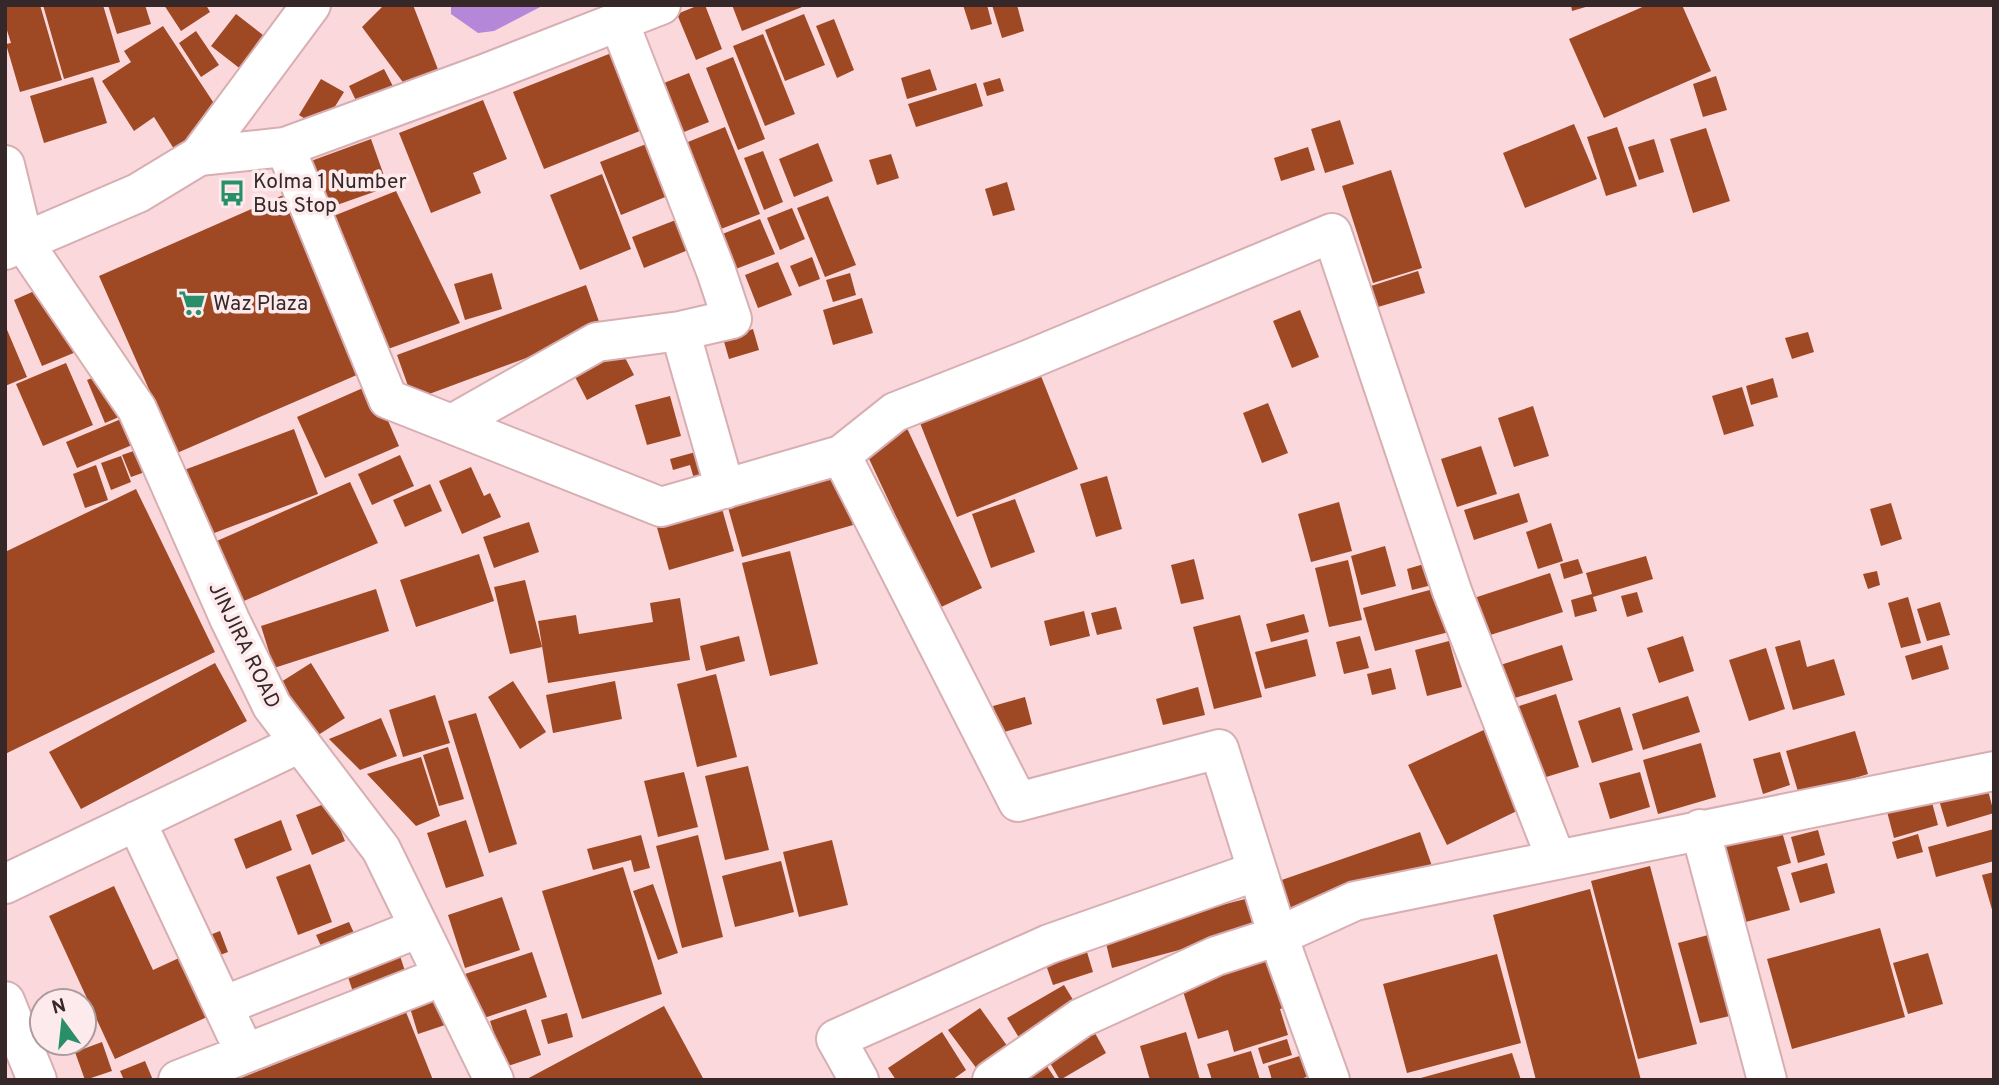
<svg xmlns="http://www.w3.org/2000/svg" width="1999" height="1085" font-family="Overpass,sans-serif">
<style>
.water{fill:#b487d9}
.building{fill:#9f4824}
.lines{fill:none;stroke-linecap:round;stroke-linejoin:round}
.minor-casing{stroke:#d7afb3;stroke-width:42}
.major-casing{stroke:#d7afb3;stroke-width:42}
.minor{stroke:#fff;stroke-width:38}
.major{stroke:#fff;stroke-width:38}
.labels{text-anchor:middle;stroke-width:7;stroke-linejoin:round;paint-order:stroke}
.poi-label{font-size:21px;fill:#362728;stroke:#fceaec;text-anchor:start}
.street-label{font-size:21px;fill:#362728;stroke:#fceaec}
</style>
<rect width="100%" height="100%" fill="#fad8dc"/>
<path class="water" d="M451 5H544L494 31 478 33 451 14Z"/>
<path class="building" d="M5 5H40L62 80 20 92 6 44 11 43 5 24Z
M43 5H103L120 62 64 79Z
M108 5H145L151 24 117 34Z
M164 5H206L210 12 181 31Z
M384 5H413L439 72 405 85 362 27Z
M699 5H705L722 49 696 60 677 14Z
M732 5H807L742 31Z
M963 5H987L992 24 971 30Z
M992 5H1017L1024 31 1002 38Z
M1571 5H1589V6L1572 11Z
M1647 5H1682L1711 71 1604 118 1569 39Z
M236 14 272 42 247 74 211 46Z
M804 14 825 65 785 81 765 30Z
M834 19 854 70 837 78 816 26Z
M163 26 223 117 174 149 154 117 134 131 102 81 131 62 124 51Z
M196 31 219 65 201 77 179 43Z
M763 34 795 114 765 126 733 46Z
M619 50 650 127 544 169 513 92Z
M733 57 765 139 738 150 706 68Z
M384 69 396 92 360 109 349 86Z
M930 69 937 90 907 99 901 78Z
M689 73 709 122 669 138 649 89Z
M1716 76 1727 110 1703 117 1693 84Z
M93 77 107 123 44 143 30 96Z
M1000 78 1004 91 987 96 983 83Z
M321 79 344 92 321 129 299 115Z
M976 83 983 106 916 127 908 104Z
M483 100 507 159 473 173 481 193 431 213 399 133Z
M1340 120 1354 164 1325 173 1311 129Z
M1574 124 1597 179 1525 208 1503 153Z
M725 127 760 214 713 232 678 146Z
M1617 127 1637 186 1606 196 1587 137Z
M1706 128 1730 201 1693 213 1670 139Z
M371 139 388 187 317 212 300 165Z
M1654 139 1664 172 1639 180 1628 147Z
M654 141 675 193 621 215 600 162Z
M818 143 833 181 794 197 779 159Z
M1308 147 1315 170 1281 181 1274 158Z
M763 151 783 202 764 210 744 158Z
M891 154 899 178 877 185 869 160Z
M1391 170 1422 268 1373 283 1342 186Z
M602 174 631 249 580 270 550 195Z
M1007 182 1015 210 993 216 985 189Z
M396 191 460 323 388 349 326 219Z
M288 193 366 371 177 453 99 276Z
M828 196 856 265 825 277 797 208Z
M792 208 805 239 780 250 767 218Z
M686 216 698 246 644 268 632 237Z
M760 219 775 254 733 270 720 235Z
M812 257 820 279 799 287 790 266Z
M778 262 792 295 758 308 745 275Z
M1418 271 1425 293 1378 307 1371 286Z
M492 273 502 309 465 320 454 284Z
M850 273 856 295 833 302 826 280Z
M64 278 93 345 42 366 14 300Z
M586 285 602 330 413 400 397 355Z
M862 298 873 333 833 345 823 310Z
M1300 310 1319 357 1292 368 1273 321Z
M5 325 27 377 5 386Z
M753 329 759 350 729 359 723 338Z
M1808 332 1814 352 1792 359 1785 338Z
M621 350 634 375 587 400 574 375Z
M66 363 93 425 43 446 16 384Z
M115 369 133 411 105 423 87 380Z
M1041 376 1078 469 957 517 920 423Z
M1773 378 1778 397 1751 405 1746 386Z
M372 384 399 446 325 478 297 417Z
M1742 387 1754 426 1724 435 1712 396Z
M670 396 681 436 647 445 635 405Z
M1268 403 1288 453 1262 463 1243 413Z
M1533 406 1549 456 1514 467 1498 418Z
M133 414 144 440 77 468 66 442Z
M906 426 982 588 939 608 863 446Z
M294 429 318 494 201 538 176 473Z
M151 445 159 467 131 477 122 455Z
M1481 446 1497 494 1457 507 1441 459Z
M703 450 713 485 697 489 690 465 673 470 670 459Z
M400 455 414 486 372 505 358 474Z
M121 456 131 482 111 490 101 463Z
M96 465 108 500 85 508 73 474Z
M471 467 484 496 490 493 501 517 462 534 439 481Z
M839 472 853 525 742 557 727 504Z
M1107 476 1122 529 1096 537 1080 484Z
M350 482 378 543 237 604 210 544Z
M430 484 442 511 405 527 393 500Z
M136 489 215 652 5 754V552Z
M1519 493 1528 522 1474 540 1464 510Z
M1015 499 1035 552 991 568 972 514Z
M1339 502 1352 551 1311 562 1298 514Z
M1891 503 1902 539 1881 546 1870 509Z
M721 505 734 551 669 570 656 524Z
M529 522 539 552 494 568 483 537Z
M1551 523 1563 561 1538 569 1526 532Z
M1385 546 1396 586 1361 595 1351 556Z
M790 551 818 664 770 676 742 563Z
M479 554 494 601 416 627 400 580Z
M1646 556 1653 579 1593 597 1597 611 1575 617 1571 600 1592 594 1586 573Z
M1194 559 1204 599 1181 604 1171 565Z
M1578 559 1583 573 1564 579 1560 564Z
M1348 560 1362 620 1329 627 1315 568Z
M1431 562 1436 584 1412 590 1407 569Z
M1877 571 1880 585 1868 589 1863 574Z
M1550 573 1563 612 1487 636 1474 598Z
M525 580 542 647 510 654 494 587Z
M1437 588 1449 632 1375 651 1363 608Z
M376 589 389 631 274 668 261 626Z
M1637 592 1643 612 1627 617 1621 596Z
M1908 597 1921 643 1901 648 1888 603Z
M680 598 690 660 548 683 538 621 576 615 579 634 653 622 650 603Z
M1940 602 1950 635 1927 641 1917 609Z
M1116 607 1122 629 1097 635 1091 613Z
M1084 611 1090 636 1050 646 1044 621Z
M1304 614 1309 632 1271 642 1266 624Z
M1240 615 1262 697 1214 709 1193 627Z
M739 636 745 661 706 671 700 646Z
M1360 636 1369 668 1344 674 1336 642Z
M1683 636 1694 671 1659 683 1647 648Z
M1307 639 1316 676 1265 689 1255 652Z
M1800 640 1807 667 1834 659 1845 695 1793 710 1775 647Z
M1449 641 1462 687 1427 696 1415 650Z
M1562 645 1573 680 1502 702 1491 668Z
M1942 645 1949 669 1912 680 1905 656Z
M1766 648 1785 709 1749 721 1729 660Z
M215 663 247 721 81 809 49 752Z
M311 663 345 718 315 737 281 682Z
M1391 668 1396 689 1372 695 1367 674Z
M716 674 737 757 697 767 677 684Z
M513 681 546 732 520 749 488 697Z
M615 681 622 719 553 733 546 695Z
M1198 687 1205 715 1163 725 1156 699Z
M1556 694 1579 767 1533 781 1510 709Z
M435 695 450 743 403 757 389 710Z
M1688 696 1700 732 1643 750 1632 714Z
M1025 697 1032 724 1001 733 993 706Z
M1620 707 1633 750 1592 763 1578 721Z
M476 713 517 844 489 853 448 721Z
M381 718 397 756 360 770 329 739Z
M1488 728 1525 807 1447 845 1408 765Z
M1855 731 1868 774 1799 795 1786 751Z
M1701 743 1716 797 1658 814 1643 760Z
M448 747 464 799 439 806 423 755Z
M1780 752 1790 785 1763 794 1753 759Z
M421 757 440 816 416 826 367 774Z
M748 766 769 850 725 860 705 776Z
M684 772 698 827 658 837 644 781Z
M1640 772 1650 807 1610 819 1599 783Z
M1987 787 1994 813 1947 827 1939 800Z
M1930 795 1938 825 1894 838 1886 808Z
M329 802 345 841 312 855 296 815Z
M281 820 292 850 246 869 234 839Z
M466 820 484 876 446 888 427 833Z
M1780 825 1791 863 1777 867 1790 910 1742 923 1719 842Z
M1994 829V861L1936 877 1928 847Z
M1818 830 1825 855 1798 863 1791 837Z
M1420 832 1432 866 1284 917 1273 883Z
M1918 834 1923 852 1897 859 1892 842Z
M641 835 650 868 634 872 631 860 593 870 587 849Z
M698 835 723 937 682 948 656 846Z
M832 840 848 905 799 917 783 852Z
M781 861 794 912 735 927 722 876Z
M1827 863 1835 893 1800 903 1791 873Z
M310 864 332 922 298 935 276 877Z
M1650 866 1697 1044 1638 1059 1591 881Z
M623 867 662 994 582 1019 542 891Z
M1994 872V913H1993L1982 875Z
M653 884 678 953 658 960 633 891Z
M114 886 153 970 179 958 207 1017 115 1059 49 916Z
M1590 889 1641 1080H1536L1493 915Z
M1257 896 1265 927 1112 968 1104 935Z
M502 897 520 950 465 968 448 915Z
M349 922 358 942 325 955 316 935Z
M1880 928 1905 1017 1792 1049 1767 959Z
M220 931 228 952 210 959 202 938Z
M1712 934 1734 1015 1700 1023 1678 943Z
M1302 948 1317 998 1280 1009 1288 1035 1234 1052 1228 1030 1198 1039 1181 985Z
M398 950 409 983 356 1001 345 968Z
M532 952 547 997 481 1019 465 974Z
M1087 952 1093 972 1053 985 1046 965Z
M1928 953 1943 1004 1908 1014 1893 963Z
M1497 954 1521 1043 1407 1073 1383 984Z
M1064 985 1078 1008 1021 1041 1007 1018Z
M433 989 445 1025 418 1034 407 998Z
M664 1006 704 1080H525Z
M980 1008 1008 1047 977 1069 948 1030Z
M526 1009 541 1055 505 1067 490 1021Z
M406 1012 433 1080H236Z
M567 1013 573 1037 548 1044 541 1020Z
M1090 1024 1106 1053 1060 1080 1043 1051Z
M942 1032 966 1070 952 1080H896L888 1068Z
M1186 1032 1200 1080H1150L1140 1046Z
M1287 1039 1292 1055 1263 1064 1258 1048Z
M102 1042 112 1071 85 1080 75 1052Z
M1322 1049 1328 1070 1297 1080H1272L1268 1066Z
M1251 1051 1260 1080H1212L1207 1064Z
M1512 1053 1521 1080H1417V1079Z
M1039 1054 1056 1080H1004Z
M145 1061 153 1080H124L120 1071Z"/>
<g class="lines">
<g class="minor-casing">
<path id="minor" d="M285 147 388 399 661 507 841 455 895 412 1030 359 1332 233 1452 591 1556 859
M199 156 285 147 484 74 661 5
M5 165 24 243 137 409 230 620 272 706 381 849 494 1080
M680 331 725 489
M452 424 597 342 680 331 732 319 716 271 619 22
M841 455 1018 802 1219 749 1278 936 1330 1080
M136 821 245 1053
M1700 829 1767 1080
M5 884 300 743
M5 1001 37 1080
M223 1006 419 928
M178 1080 443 976
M859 1080 836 1039 1049 944 1257 871
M992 1080 1081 1018 1216 956 1278 936 1355 901 1994 771"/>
</g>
<g class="major-casing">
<path id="major" d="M5 250 138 193 199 156 311 5"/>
</g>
<use href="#minor" class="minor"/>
<use href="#major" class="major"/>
</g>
<defs>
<g id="bus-bare" transform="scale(2.1)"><path d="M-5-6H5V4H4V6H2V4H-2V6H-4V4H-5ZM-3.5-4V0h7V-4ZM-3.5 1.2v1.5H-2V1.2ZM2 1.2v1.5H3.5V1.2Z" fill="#298f6b" stroke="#fceaec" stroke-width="2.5" paint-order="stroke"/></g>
<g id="supermarket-bare" transform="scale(2.1)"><path d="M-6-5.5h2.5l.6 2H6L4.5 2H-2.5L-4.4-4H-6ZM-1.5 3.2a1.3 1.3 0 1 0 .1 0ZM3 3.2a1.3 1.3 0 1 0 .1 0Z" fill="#298f6b" stroke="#fceaec" stroke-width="2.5" paint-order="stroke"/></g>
</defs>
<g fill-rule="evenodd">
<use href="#bus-bare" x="232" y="193"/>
<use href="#supermarket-bare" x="192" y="303"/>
</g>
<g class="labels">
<g class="poi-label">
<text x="253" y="188">Kolma 1 Number<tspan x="253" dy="24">Bus Stop</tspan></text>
<text x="213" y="310">Waz Plaza</text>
</g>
<g class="street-label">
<text transform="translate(245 645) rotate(64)" y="7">JINJIRA ROAD</text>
</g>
</g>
<rect width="1999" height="1085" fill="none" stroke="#362728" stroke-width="14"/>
<g transform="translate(63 1022) rotate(345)"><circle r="33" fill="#fceaec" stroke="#ad9c9e" stroke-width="2"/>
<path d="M0-5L12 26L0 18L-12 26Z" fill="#298f6b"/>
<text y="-10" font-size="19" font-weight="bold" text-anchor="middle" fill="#362728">N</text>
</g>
</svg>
